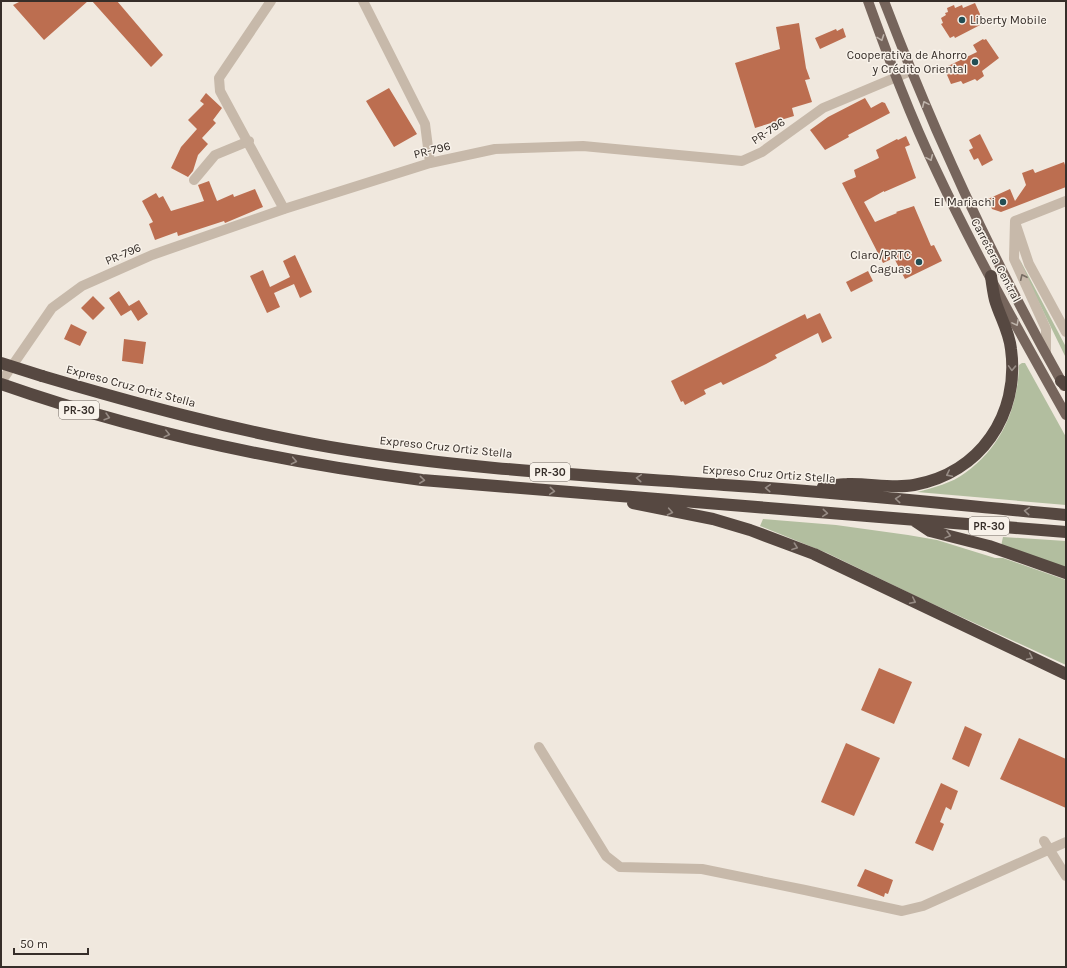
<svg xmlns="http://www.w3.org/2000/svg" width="1067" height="968" font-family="Karla,sans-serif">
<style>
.green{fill:#b2be9f}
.building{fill:#bc6e50}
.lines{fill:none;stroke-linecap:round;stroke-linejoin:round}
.minor{stroke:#c7b9aa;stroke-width:10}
.major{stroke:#76655c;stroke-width:10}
.highway{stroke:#564841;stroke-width:12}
.highway-bridge{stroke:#564841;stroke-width:12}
.oneway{stroke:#beb3aa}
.oneway2{stroke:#776d63}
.oneway3{stroke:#978c85}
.poi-dot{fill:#224e54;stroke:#f8f2ea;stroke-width:1.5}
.labels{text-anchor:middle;stroke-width:3;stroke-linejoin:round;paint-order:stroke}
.shield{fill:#f8f2ea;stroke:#706963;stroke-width:1}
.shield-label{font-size:11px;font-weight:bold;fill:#362e29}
.poi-label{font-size:12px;fill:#362e29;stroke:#f8f2ea;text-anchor:end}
.street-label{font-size:12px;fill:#362e29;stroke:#f8f2ea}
</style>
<rect width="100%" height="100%" fill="#f0e8de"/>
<path class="green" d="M1020 260 1066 347V358L1021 266Z
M1022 363H1025L1066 437V505L917 492C933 488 952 483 965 473 1001 448 1018 408 1019 365Z
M763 519 836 525 908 535 937 540 995 558H1003L1066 580V665L920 598 827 553 760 526Z
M1003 537 1066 541V568L1001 546Z"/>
<path class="building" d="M21 1H88L44 40 13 5Z
M92 1H117L163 55 151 67Z
M975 3 984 23 955 38 954 36 950 38 941 24 943 23 941 18 946 15 945 13 948 12 947 8 954 5 955 8 962 5 963 8Z
M799 23 806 68 810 79 805 80 812 102 792 108 794 116 755 128 735 63 780 49 776 27Z
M843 28 846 37 820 49 815 38 836 29 837 31Z
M983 39 984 40 986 39 999 58 982 71 984 76 977 81 975 79 963 84 961 81 951 84 944 68 977 52 973 45Z
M389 88 417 134 394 147 366 101Z
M206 93 222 108 213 120 216 123 202 138 208 144 198 155 193 171 188 177 171 168 181 147 197 129 188 120 204 104 200 101Z
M865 98 871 108 882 102 885 103 890 113 848 135 849 137 825 150 810 130 828 117Z
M980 134 993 160 982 166 978 158 974 160 969 150 973 148 969 140Z
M906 136 910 145 905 147 916 178 884 192V191L864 202 875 222 897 213 896 212 914 206 931 246 934 245 942 261 905 279 894 258 883 263 842 183 856 177 854 170 879 158 876 150 897 139 898 140Z
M1064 162 1066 168V187L1001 212 992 209 988 199 1010 189 1015 201 1026 185 1022 173 1033 169 1035 173Z
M209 181 217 201 233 194 234 197 255 189 263 207 225 223 224 221 178 236 177 232 155 240 149 224 153 222 142 201 156 193 159 198 163 196 171 211 204 201 198 185Z
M295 255 312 292 300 298 294 284 274 293 280 307 267 313 250 276 263 270 270 287 290 277 283 261Z
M868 271 873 281 851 292 846 282Z
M119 291 129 306 139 300 148 314 138 321 131 310 121 316 109 298Z
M93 296 105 308 93 320 81 308Z
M820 313 832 338 822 343 818 333 775 355 777 358 766 364 723 385 721 382 704 390 706 394 685 405 683 401 681 402 671 381 805 314 807 319Z
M71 324 87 332 80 346 64 339Z
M124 339 146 342 143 364 122 361Z
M879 668 912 682 894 724 861 710Z
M965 726 982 734 969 767 952 759Z
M1019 738 1066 759V808L1000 779Z
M846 743 880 758 854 816 821 802Z
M941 783 958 791 951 810 946 807 940 822 944 824 933 851 915 843Z
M865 869 893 880 888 894 885 893 884 897 857 886Z"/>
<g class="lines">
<path class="minor" d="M271 1 219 78 220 91 284 209
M363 1 425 124 430 163
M194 180 215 155 249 141
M1015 221 1014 259 1046 329V353
M1015 221 1066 201
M1016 225 1029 264 1066 332
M1 382 52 308 82 286 152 255 284 209 430 163 495 149 583 146 742 161 762 152 823 108 911 71
M539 747 606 856 620 867 702 869 805 890 902 911 923 906 1066 842
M1044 841 1066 876"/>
<path class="major" d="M868 1C889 59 910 116 937 172 976 255 1021 335 1066 415
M884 1C934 133 994 263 1064 386"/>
<path class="highway" d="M42 376C137 404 232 430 330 447 465 470 603 476 739 486 848 493 957 505 1066 515
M1061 381 1066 385
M1 384C138 432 279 462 422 480L1066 532
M823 487C831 486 839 484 847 484 869 483 892 489 914 485 980 473 1020 415 1011 349 1009 331 1000 317 995 300 993 292 992 284 991 276
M633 503 713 519 750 530 814 554 1066 674
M915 521 930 531 989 546 1066 573"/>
<path class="highway-bridge" d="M1 363 42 376"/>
</g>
<defs><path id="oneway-chevron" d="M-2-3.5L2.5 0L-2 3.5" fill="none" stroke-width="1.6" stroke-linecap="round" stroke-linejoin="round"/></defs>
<g class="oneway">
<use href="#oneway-chevron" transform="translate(881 38) rotate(70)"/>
<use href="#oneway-chevron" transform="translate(925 104) rotate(-114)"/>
<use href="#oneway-chevron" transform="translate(930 158) rotate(66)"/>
<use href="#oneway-chevron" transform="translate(1016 323) rotate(62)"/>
</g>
<use class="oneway2" href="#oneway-chevron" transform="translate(1023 277) rotate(-115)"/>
<g class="oneway3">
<use href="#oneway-chevron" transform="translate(1012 368) rotate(92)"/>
<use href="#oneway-chevron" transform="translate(107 417) rotate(16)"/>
<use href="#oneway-chevron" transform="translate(167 434) rotate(14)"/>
<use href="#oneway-chevron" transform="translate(294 461) rotate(11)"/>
<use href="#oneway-chevron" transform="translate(949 474) rotate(154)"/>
<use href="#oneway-chevron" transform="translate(639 478) rotate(-176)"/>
<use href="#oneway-chevron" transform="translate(422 480) rotate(6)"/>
<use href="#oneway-chevron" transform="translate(768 488) rotate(-176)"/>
<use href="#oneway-chevron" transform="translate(552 491) rotate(5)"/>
<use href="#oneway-chevron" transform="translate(898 499) rotate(-175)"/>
<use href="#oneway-chevron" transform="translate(1027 511) rotate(-175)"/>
<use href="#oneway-chevron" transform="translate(670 512) rotate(11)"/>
<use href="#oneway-chevron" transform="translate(825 513) rotate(5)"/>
<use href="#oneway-chevron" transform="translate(948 535) rotate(15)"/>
<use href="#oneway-chevron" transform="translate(795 547) rotate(20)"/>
<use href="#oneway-chevron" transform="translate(913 601) rotate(26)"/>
<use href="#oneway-chevron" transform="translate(1030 657) rotate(26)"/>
</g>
<g class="poi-dot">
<circle cx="962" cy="20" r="4"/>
<circle cx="975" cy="62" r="4"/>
<circle cx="1003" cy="202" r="4"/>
<circle cx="919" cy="262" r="4"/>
</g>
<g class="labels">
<g class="shield">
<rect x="59" y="401" width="40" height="18" rx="3"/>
<rect x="530" y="463" width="40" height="18" rx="3"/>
<rect x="969" y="517" width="40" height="18" rx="3"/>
</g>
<g class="shield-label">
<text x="79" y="414">PR-30</text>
<text x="550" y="476">PR-30</text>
<text x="989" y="530">PR-30</text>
</g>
<g class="poi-label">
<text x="970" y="24" text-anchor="start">Liberty Mobile</text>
<text x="967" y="59">Cooperativa de Ahorro<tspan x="967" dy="14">y Crédito Oriental</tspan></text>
<text x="995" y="206">El Mariachi</text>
<text x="911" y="259">Claro/PRTC<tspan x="911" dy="14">Caguas</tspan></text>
</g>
<g class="street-label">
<text transform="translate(768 131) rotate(-34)" y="4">PR-796</text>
<text transform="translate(432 150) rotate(-14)" y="4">PR-796</text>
<text transform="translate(123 254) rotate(-23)" y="4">PR-796</text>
<text transform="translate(996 260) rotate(62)" y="4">Carretera Central</text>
<text transform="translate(131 386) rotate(15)" y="4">Expreso Cruz Ortiz Stella</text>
<text transform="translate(446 447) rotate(6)" y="4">Expreso Cruz Ortiz Stella</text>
<text transform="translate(769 474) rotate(4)" y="4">Expreso Cruz Ortiz Stella</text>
</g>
</g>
<rect width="1067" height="968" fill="none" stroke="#362e29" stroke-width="4"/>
<path d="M14 948v6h74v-6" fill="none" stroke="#362e29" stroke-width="2"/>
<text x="20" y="948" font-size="12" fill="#362e29" stroke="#f8f2ea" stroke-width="3" paint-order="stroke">50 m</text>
</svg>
